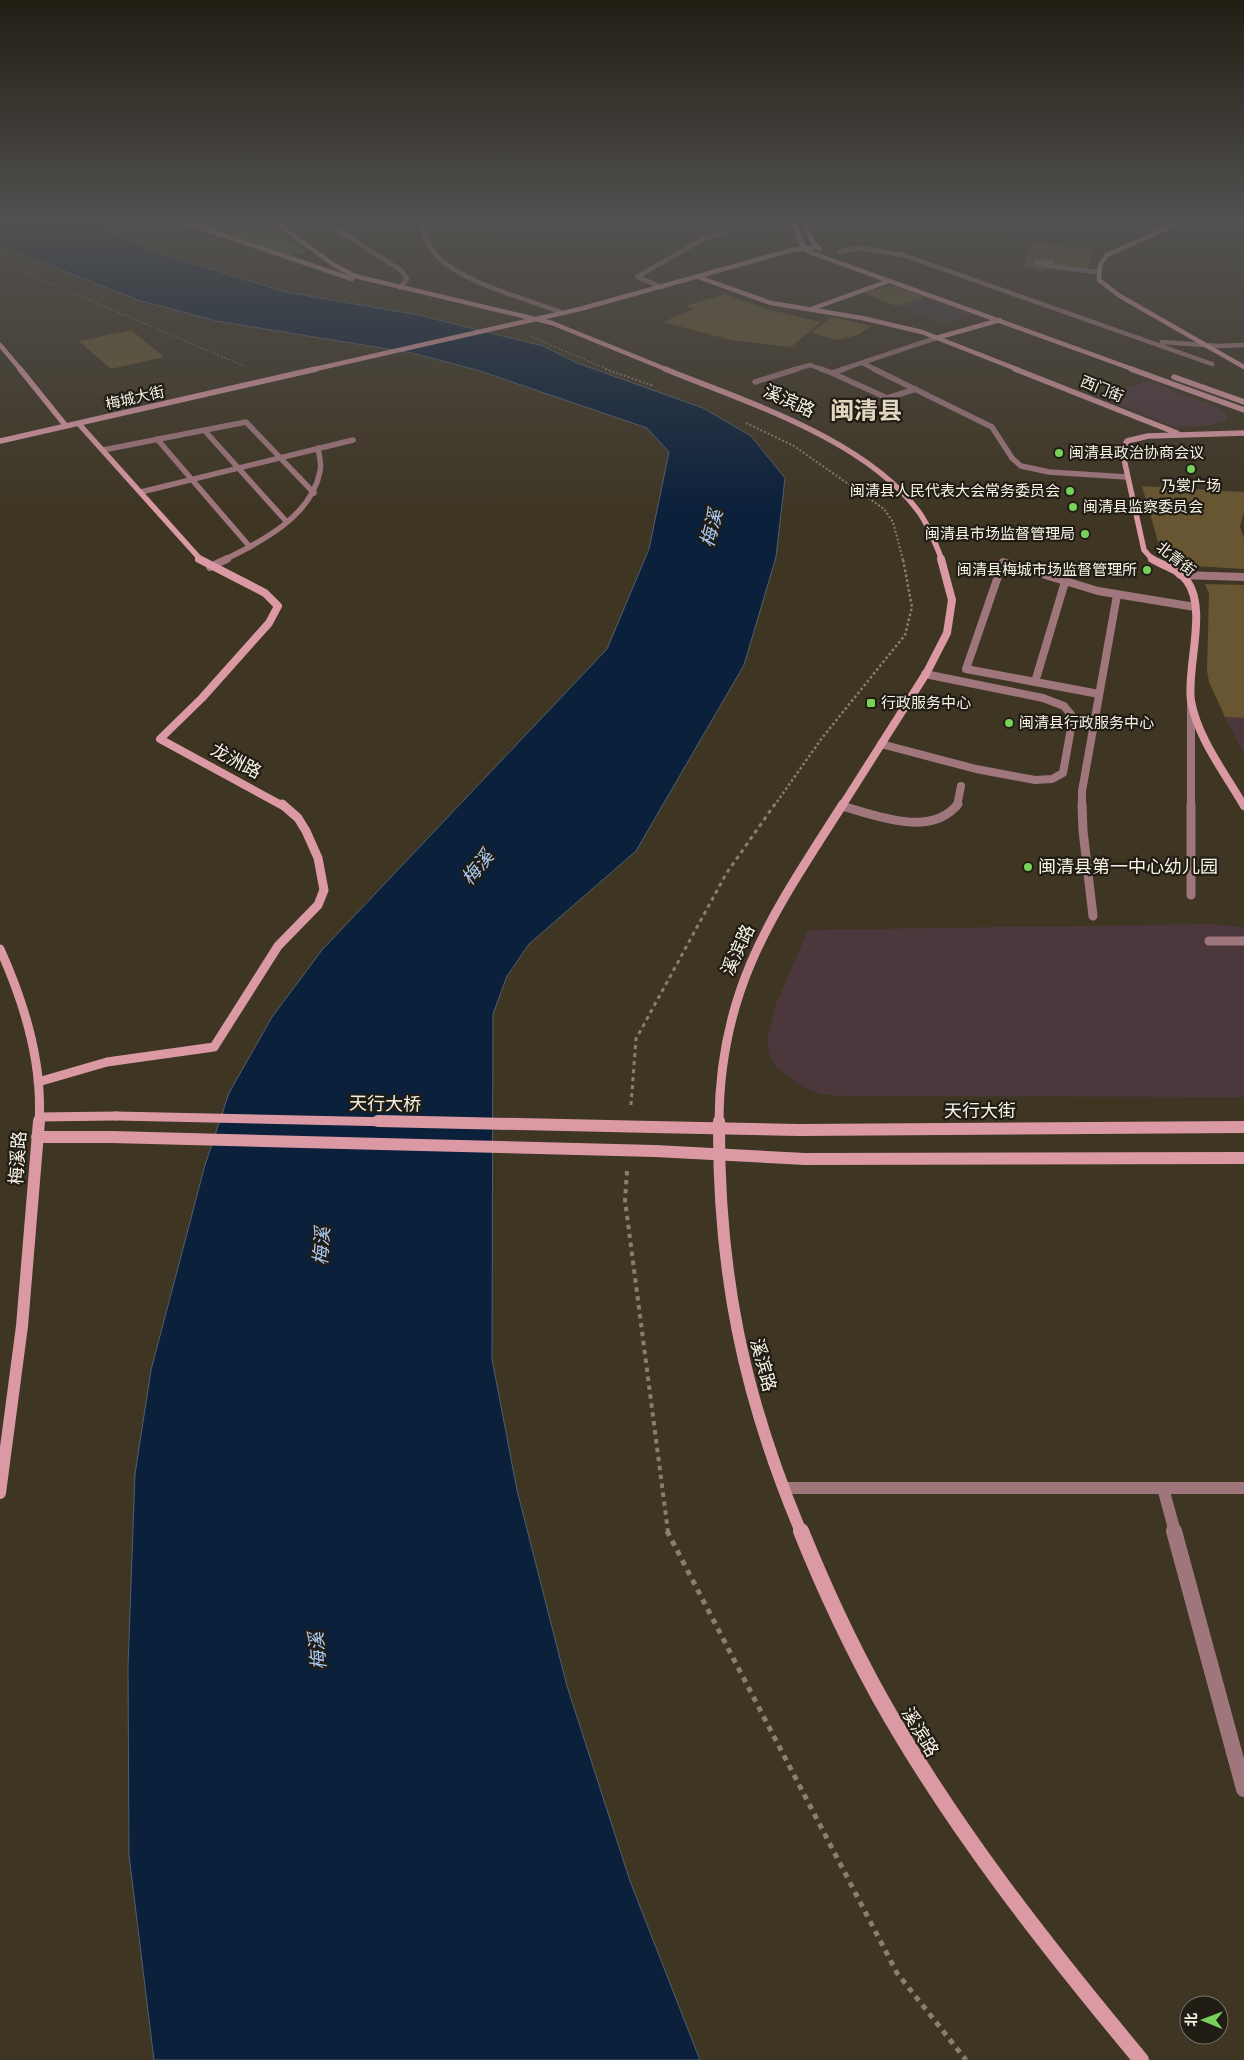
<svg xmlns="http://www.w3.org/2000/svg" width="1244" height="2060" font-family="Rubik,'Noto Sans SC',sans-serif">
<style>
.commercial{fill:#4c383c}
.green{fill:#596749}
.water{fill:#0b203b;stroke:#525f6f}
.building{fill:#675631}
.lines{fill:none;stroke-linecap:round;stroke-linejoin:round}
.path-far5{stroke:#877f70;stroke-width:1;stroke-dasharray:2 2;stroke-linecap:butt}
.path-far4{stroke:#877f70;stroke-width:2;stroke-dasharray:2 2;stroke-linecap:butt}
.path-far3{stroke:#877f70;stroke-width:2.5;stroke-dasharray:2.5 2.5;stroke-linecap:butt}
.path-far2{stroke:#877f70;stroke-width:3;stroke-dasharray:4 4;stroke-linecap:butt}
.path-far1{stroke:#877f70;stroke-width:4;stroke-dasharray:4.5 4.5;stroke-linecap:butt}
.path{stroke:#877f70;stroke-width:5;stroke-dasharray:5.5 5.5;stroke-linecap:butt}
.lane-far3{stroke:#a0767d;stroke-width:4.5}
.lane-far2{stroke:#a0767d;stroke-width:5.5}
.lane-far1{stroke:#a0767d;stroke-width:8}
.lane{stroke:#a0767d;stroke-width:9}
.street-far5{stroke:#a0767d;stroke-width:4.5}
.street-far4{stroke:#a0767d;stroke-width:5.5}
.street-far3{stroke:#a0767d;stroke-width:8}
.street-far2{stroke:#a0767d;stroke-width:9}
.street-far1{stroke:#a0767d;stroke-width:12}
.street{stroke:#a0767d;stroke-width:16}
.secondary-far5{stroke:#db99a4;stroke-width:4.5}
.secondary-far4{stroke:#db99a4;stroke-width:5.5}
.secondary-far3{stroke:#db99a4;stroke-width:8}
.secondary-far2{stroke:#db99a4;stroke-width:9}
.secondary-far1{stroke:#db99a4;stroke-width:12}
.secondary{stroke:#db99a4;stroke-width:16}
.secondary-bridge-far1{stroke:#db99a4;stroke-width:9}
.secondary-bridge{stroke:#db99a4;stroke-width:12}
.poi-dot{fill:#77d25a;stroke:#211d15;stroke-width:2}
.labels{text-anchor:middle;stroke-width:4.5;stroke-linejoin:round;paint-order:stroke}
.far-street-label{font-size:15px;fill:#f8f3e7;stroke:#211d15}
.far-poi-label{font-size:15px;fill:#f8f3e7;stroke:#211d15;text-anchor:start}
.street-label{font-size:18px;fill:#f8f3e7;stroke:#211d15}
.poi-label{font-size:18px;fill:#f8f3e7;stroke:#211d15;text-anchor:start}
.water-label{font-size:19px;font-style:italic;fill:#a9caf5;stroke:#211d15}
.far-town-label{font-size:24px;font-weight:bold;fill:#e2d7c0;stroke:#211d15}
</style>
<rect width="100%" height="100%" fill="#3e3523"/>
<path class="commercial" d="M926 297 974 315 945 324 897 306Z
M1148 381 1217 407 1226 413 1227 417 1225 421 1207 426 1174 427 1100 397Z
M1225 717 1244 718V754Z
M1210 924 1244 927V1097L837 1096 822 1094 803 1087 774 1065 769 1053 767 1039 776 1004 808 930Z"/>
<path class="green" d="M192 222H266L306 252 289 255Z"/>
<path class="water" d="M0 222H87L165 255 286 292 418 315 543 346 577 363 703 408 751 436 785 478 776 557 744 665 636 851 529 944 507 976 493 1014 492 1359 517 1490 567 1686 630 1881 700 2060H154L129 1855 128 1666 135 1474 151 1370 205 1165 229 1093 272 1017 322 950 607 649 649 549 669 452 647 428 477 370 412 353 217 321 141 301 0 246Z"/>
<path class="building" d="M1043 243 1092 250 1087 272 1044 268 1042 272 1023 266 1031 248 1027 244Z
M890 285 926 297 897 306 862 293Z
M725 294 770 310 821 322 791 347 731 340 663 322 694 309 685 306Z
M831 317 871 326 858 335 837 340 811 333Z
M131 330 164 357 111 369 79 341Z
M1142 486 1244 492V512L1240 527 1244 538V569L1178 565 1167 559 1161 552Z
M1205 584 1244 585V718L1225 717 1209 682 1207 671 1209 594Z"/>
<g class="lines">
<path class="path-far5" d="M0 262 244 366
M532 337 609 370"/>
<path class="path-far4" d="M605 369 654 386
M746 423 794 446 884 509 893 522 903 560"/>
<path class="path-far3" d="M774 806 822 738 905 635 912 607 903 559"/>
<path class="path-far2" d="M631 1105 636 1039 726 874 775 804"/>
<path class="path-far1" d="M627 1171 625 1200 668 1532"/>
<path class="path" d="M667 1531 897 1973 966 2060"/>
<path class="lane-far3" d="M1052 262H1036L1045 266 1098 272
M862 363 877 370
M793 370 810 365 824 370
M840 370 936 338"/>
<path class="lane-far2" d="M821 369 832 373 844 369
M874 369 992 427 1012 458 1021 466 1049 472 1127 477
M832 373 887 398 916 389
M755 382 797 369"/>
<path class="lane-far1" d="M881 744 976 769 1035 780 1052 779 1063 773 1073 717 1064 706 1043 698 925 674
M957 806 961 786"/>
<path class="lane" d="M842 806C877 816 931 838 958 804
M1209 941H1244"/>
<path class="street-far5" d="M326 222 402 271 407 279 400 288
M420 222C424 236 429 249 440 259 467 284 527 299 563 313
M839 252 859 248 903 255 1212 364
M662 287 637 277 703 239 721 233 735 222
M1162 342 1218 346 1244 345"/>
<path class="street-far4" d="M204 430 286 521
M157 439 250 547
M103 450 246 422 314 493
M141 492 353 440
M224 560C261 542 312 516 320 471 322 464 319 455 318 448"/>
<path class="street-far3" d="M210 567 227 559
M1180 575 1244 577
M1035 682 1065 582
M1099 694 966 669 1003 562 1098 591 1195 607
M1191 705V806
M1082 806V791L1117 595"/>
<path class="street-far2" d="M1082 804 1083 831 1093 916
M1191 804V895"/>
<path class="street-far1" d="M784 1488H1244
M1163 1488 1175 1532"/>
<path class="street" d="M1174 1531 1244 1789"/>
<path class="secondary-far5" d="M184 222 352 279
M275 222 334 265 355 276 552 323 668 370
M793 222 804 248 812 253 1135 370
M803 222 813 242 820 249
M1181 222 1107 255 1100 265 1099 280 1120 296 1244 367
M698 277 771 303 862 318 922 332 1019 370
M811 309 889 281
M936 338 1000 320
M0 345 21 370
M311 370 580 309 792 250 818 247"/>
<path class="secondary-far4" d="M20 369 66 426
M665 369C746 402 869 440 921 515 930 529 936 545 942 560
M1015 369 1177 433
M1131 369 1244 410
M1174 377 1244 402
M79 424 201 560
M0 441 316 369
M1153 560 1144 550 1122 450 1127 441 1148 436 1244 433"/>
<path class="secondary-far3" d="M199 559 265 593 278 606 269 623 202 698 160 739 283 806
M1152 559C1163 566 1179 569 1187 581 1208 609 1186 669 1191 701 1198 739 1225 773 1244 806
M842 806 927 672 947 633 952 600 941 559"/>
<path class="secondary-far2" d="M0 949C24 1002 43 1064 39 1123
M38 1082 107 1062 214 1047 278 946 318 905 324 890 318 858 306 831 298 818 282 804
M39 1117 116 1116
M719 1123C719 988 774 912 843 804"/>
<path class="secondary-far1" d="M719 1121C718 1272 743 1394 801 1532
M653 1127 799 1130 1244 1127
M37 1137H111
M655 1151 805 1159 1244 1158
M0 1493 22 1326 39 1121"/>
<path class="secondary" d="M801 1531C824 1588 850 1644 880 1698 953 1828 1046 1946 1141 2060"/>
<path class="secondary-bridge-far1" d="M116 1116 439 1123"/>
<path class="secondary-bridge" d="M378 1121 653 1127
M111 1137 655 1151"/>
</g>
<linearGradient id="sky" x2="0" y2="1"><stop stop-color="#221d13"/><stop offset="0.43" stop-color="#525150"/><stop offset="1" stop-color="#525150" stop-opacity="0"/></linearGradient>
<rect width="1244" height="511" fill="url(#sky)"/>
<g class="poi-dot">
<circle cx="1059" cy="453" r="5"/>
<circle cx="1191" cy="469" r="5"/>
<circle cx="1070" cy="491" r="5"/>
<circle cx="1073" cy="507" r="5"/>
<circle cx="1085" cy="534" r="5"/>
<circle cx="1147" cy="570" r="5"/>
<rect x="866" y="698" width="10" height="10" rx="2.5"/>
<circle cx="1009" cy="723" r="5"/>
<circle cx="1028" cy="867" r="5"/>
</g>
<g class="labels">
<g class="far-street-label">
<text transform="translate(1102 389) rotate(22)" y="5">西门街</text>
<text transform="translate(135 398) rotate(-13)" y="5">梅城大街</text>
<text transform="translate(1176 559) rotate(38)" y="5">北青街</text>
</g>
<g class="far-poi-label">
<text x="1069" y="458">闽清县政治协商会议</text>
<text x="1191" y="491" text-anchor="middle">乃裳广场</text>
<text x="1060" y="496" text-anchor="end">闽清县人民代表大会常务委员会</text>
<text x="1083" y="512">闽清县监察委员会</text>
<text x="1075" y="539" text-anchor="end">闽清县市场监督管理局</text>
<text x="1137" y="575" text-anchor="end">闽清县梅城市场监督管理所</text>
<text x="881" y="708">行政服务中心</text>
<text x="1019" y="728">闽清县行政服务中心</text>
</g>
<g class="street-label">
<text transform="translate(789 401) rotate(24)" y="6">溪滨路</text>
<text transform="translate(236 761) rotate(28)" y="6">龙洲路</text>
<text transform="translate(738 950) rotate(-65)" y="6">溪滨路</text>
<text transform="translate(385 1104) rotate(1)" y="6">天行大桥</text>
<text x="980" y="1117">天行大街</text>
<text transform="translate(18 1158) rotate(-86)" y="6">梅溪路</text>
<text transform="translate(763 1365) rotate(75)" y="6">溪滨路</text>
<text transform="translate(920 1732) rotate(59)" y="6">溪滨路</text>
</g>
<g class="poi-label">
<text x="1038" y="873">闽清县第一中心幼儿园</text>
</g>
<g class="water-label">
<text transform="translate(711 528) rotate(-75)" y="7">梅溪</text>
<text transform="translate(477 867) rotate(-51)" y="7">梅溪</text>
<text transform="translate(321 1246) rotate(-86)" y="7">梅溪</text>
<text transform="translate(317 1651) rotate(-95)" y="7">梅溪</text>
</g>
<g class="far-town-label">
<text x="866" y="419">闽清县</text>
</g>
</g>
<g transform="translate(1204 2020) rotate(271)"><circle r="24" fill="#211d15" stroke="#777369"/>
<path d="M0-4L9 19L0 12L-9 19Z" fill="#77d25a"/>
<text y="-8" font-size="14" font-weight="bold" text-anchor="middle" fill="#f8f3e7">北</text>
</g>
</svg>
